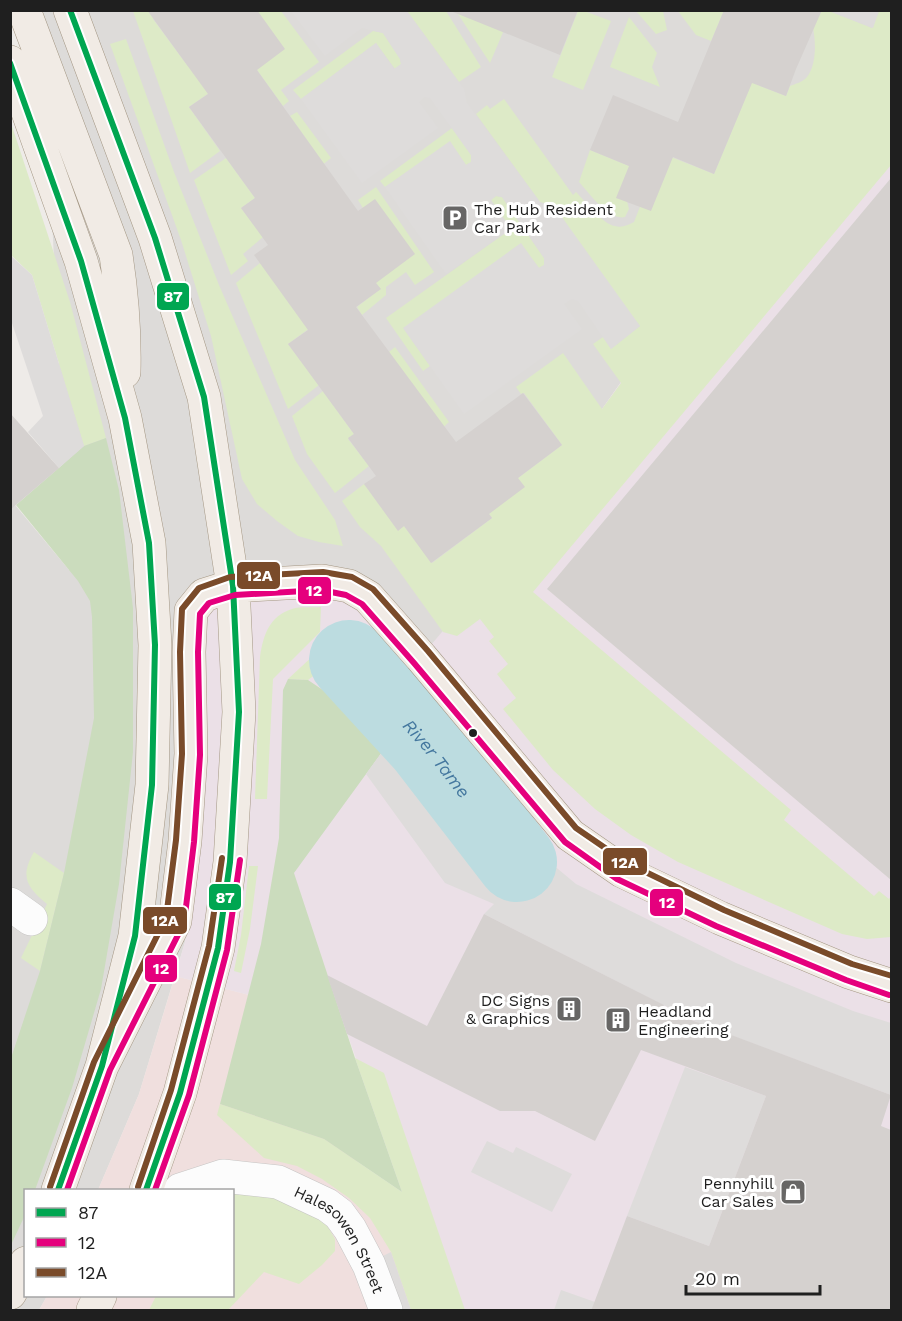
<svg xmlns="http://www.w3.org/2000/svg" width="902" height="1321" font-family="'Work Sans',sans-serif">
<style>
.residential{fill:#dddbd9}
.commercial{fill:#f0dfde}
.industrial{fill:#ebe0e7}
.grass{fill:#ddeac7}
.forest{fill:#cbdcbd}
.parking{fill:#dedcdb}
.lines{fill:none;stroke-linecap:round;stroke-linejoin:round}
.river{stroke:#bcdce0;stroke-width:80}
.building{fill:#d5d1cf}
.minor-casing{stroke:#c6c5c4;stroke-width:34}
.major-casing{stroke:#a49784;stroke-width:34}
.minor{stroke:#fcfcfc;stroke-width:33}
.major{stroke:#f1ebe5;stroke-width:33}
.bus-1-casing{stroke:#fff;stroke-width:10}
.bus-2-casing{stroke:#fff;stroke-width:10}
.bus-3-casing{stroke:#fff;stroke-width:10}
.bus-1{stroke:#00a651;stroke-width:6}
.bus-2{stroke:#e5007d;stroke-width:6}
.bus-3{stroke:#7a4b2a;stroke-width:6}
.bus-dot{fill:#1f1f1f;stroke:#fff;stroke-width:2}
.labels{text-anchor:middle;stroke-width:6;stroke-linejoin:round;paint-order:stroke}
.poi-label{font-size:16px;fill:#1f1f1f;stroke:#fff;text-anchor:start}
.street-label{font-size:16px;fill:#1f1f1f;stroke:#fff}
.water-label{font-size:18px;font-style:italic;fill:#45789f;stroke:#fff}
.line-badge{stroke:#fff;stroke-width:2}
.badge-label{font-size:16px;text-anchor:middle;font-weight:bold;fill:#fff}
</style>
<rect width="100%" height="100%" fill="#eeebe8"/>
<path class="residential" d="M42 11H891L621 382 467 602 443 632 421 657 203 807 185 942 139 1094 98 1190H26V1296H47L39 1310H10V499L69 570Z"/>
<path class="commercial" d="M175 976 261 998 445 1310H39L47 1296H232V1190H98L139 1094Z"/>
<path class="industrial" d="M891 16V1310H445L347 1033 261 998 175 976 185 942 203 807 204 595 322 581 421 657 467 602 621 382Z"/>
<path class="grass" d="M133 11H164L153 19 187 65 219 86 189 107 220 151 190 173Z
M257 11H281L319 62 281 90 289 101 283 106 257 70Z
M407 11H446L481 67 459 82Z
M456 11H512L490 63Z
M578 11H584L611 21 583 90 552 77Z
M636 11H663L667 30 656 34Z
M678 11H724L711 41 696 35Z
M807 11H829L872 28 879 11H891V165L533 592 791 810 784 820 874 896 879 891 889 899 891 896V937L867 939 842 934 678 862 631 835 595 809 553 770 503 709 516 698 497 674 508 664 489 641 494 637 480 619 457 636 443 632 381 546 360 527 342 501 364 484 398 530 404 526 432 563 492 518 489 514 518 478 562 445 524 393 521 394 516 387 563 353 602 409 621 383 593 344 603 337 611 349 640 326 540 202 476 114 487 105 490 109 504 99 573 195 576 192C585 201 602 224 615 226 622 228 628 225 634 222L661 153 714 174 756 72 760 86 786 96 790 86C795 84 803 82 807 77 819 62 816 26 807 11Z
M629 17 657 53 652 67 660 87 610 67Z
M373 31 383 33 400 59 401 64 395 69 376 43 301 99 293 90Z
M126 39 174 172 219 285 295 460 335 520 343 546 319 542 298 536 277 521 257 504 242 479 211 336 181 240 110 44Z
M297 112 331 158 310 175 321 160 290 116Z
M10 120 70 302 106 438 84 446 32 275 11 255Z
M452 128 471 155V162L466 165 450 142 385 187 380 181Z
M590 150 639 170 627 201 629 209 625 217C609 221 589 193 579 182Z
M226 158 255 198 241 208 263 237 243 254 248 261 231 275 194 180Z
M376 187 434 272 415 285 406 272 386 287V295L362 315 357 307 380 289 376 283 363 208 358 200Z
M496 196 502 197 544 258V265L539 268 520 244 404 329 430 366 423 371 386 318 511 229 491 200Z
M260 263 314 325 288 344 319 385 288 409 236 283Z
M395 347 449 422 438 432 389 352Z
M323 391 354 434 348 439 369 466 335 493 307 454 292 416Z
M321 607 320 632 273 679 267 799H255L260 657C263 636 269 616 292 609 301 606 312 608 321 607Z
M342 629 350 630 359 642 308 680 288 679Z
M342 692 405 739 424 718 546 859 507 893 393 737 330 694Z
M34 852 64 873 40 971 21 958 47 904C26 887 20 876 34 852Z
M249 866H258L250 929 241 973 234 971 241 935Z
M355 1058 384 1073 465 1310H411L391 1252 370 1218 349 1198 322 1179 297 1166 264 1158 217 1115 220 1104 324 1139 402 1192Z
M233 1192 279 1198 318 1218 328 1227 335 1239V1251L322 1265 299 1284 264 1272 228 1310H149L156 1296H232Z"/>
<path class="forest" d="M106 438 119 490 133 608V752L119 884 101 989 72 1088 35 1190H26L25 1215 11 1245V1058L40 971 64 873 94 718 92 617 90 601 78 581 16 505 84 446Z
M288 679 308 680 393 737 294 873 355 1058 402 1192 324 1139 220 1104 261 944 279 838 283 690Z"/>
<path class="parking" d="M291 11H407L464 89 467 103 540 202 554 206 640 326 611 349 578 301 572 299 564 304 582 329 464 414 403 328 521 243 539 268 544 265V258L502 197 496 196 491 200 511 229 446 274 385 187 450 141 466 165 471 162V155L430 98 424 97 419 102 438 128 362 183 301 99 376 43 394 69 401 64 400 59 383 33 362 28 325 56Z
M829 11H879L873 28Z
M10 255 32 275 84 446 59 468 28 432 43 416 11 320Z
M393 737 507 893 546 859 576 884 736 963 853 1011 891 1023V1095L701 1024 484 914 494 904 445 883 366 774Z
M685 1067 766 1096 709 1246 627 1216Z
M487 1141 513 1153 516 1147 572 1174 552 1212 471 1172Z
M391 1252 411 1310H397L379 1258Z
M561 1290 595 1302 592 1310H554Z"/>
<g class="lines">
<path class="river" id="s1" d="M349 660 426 744 517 862"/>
</g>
<path class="building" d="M147 10H257L285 49 257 70 358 211 375 199 415 254 376 283 381 289 356 307 456 442 523 393 562 445 518 478 525 487 489 514 492 518 431 563 404 526 398 531 364 484 376 476 348 438 354 434 288 344 308 330 254 255 268 245 241 208 255 198 189 107 208 94Z
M453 10H578L560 55 453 12Z
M724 10H822L796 69 786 96 752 83 714 174 673 157 651 211 616 198 629 166 590 150 613 95 678 122Z
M891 178V880L547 589Z
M10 413 59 468 10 510Z
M484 914 664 1005 662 1009 891 1095 881 1126 891 1130V1311H591L627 1216 709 1246 766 1096 641 1050 595 1141 535 1111H500L347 1034 327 975 427 1026Z"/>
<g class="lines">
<g class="minor-casing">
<g id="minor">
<path d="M10 904 31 919"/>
<path id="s2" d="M180 1190 223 1176 278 1182 327 1205 339 1214 350 1229 369 1265 386 1310"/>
</g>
</g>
<g class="major-casing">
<path id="major" d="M24 10 116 255C122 294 125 332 124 372
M70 10 155 238 204 397 233 586 239 712 230 862 218 948 180 1093 146 1190
M10 62 81 261 125 418 149 543 155 645 152 785 135 936 102 1066 58 1190
M102 1066 175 921 185 841 191 754 189 652 191 611 204 595 233 586 322 581 349 586 368 597 421 657 570 835 622 871 720 918 849 972 892 986
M10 1293 26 1263
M93 1310 100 1296"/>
</g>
<use href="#minor" class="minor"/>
<use href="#major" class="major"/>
<g class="bus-1-casing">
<path id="bus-1" d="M70 10 155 238 204 397 233 586 239 712 230 862 218 948 180 1093 146 1190
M10 63 81 261 125 418 149 543 155 645 152 785 135 936 102 1066 58 1190"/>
</g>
<g class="bus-2-casing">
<path id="bus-2" d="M67 1190 110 1070 184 923 194 842 200 755 198 652 200 614 209 603 235 595 321 590 346 595 362 604 414 663 565 842 617 879 716 926 846 980 889 995
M155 1190 189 1095 227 950 240 860"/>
</g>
<g class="bus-3-casing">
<path id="bus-3" d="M50 1187 94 1062 166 918 176 840 182 754 180 652 182 609 199 588 230 577 323 572 352 577 373 589 428 651 576 828 627 863 724 910 852 964 892 976
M138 1187 171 1090 209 946 222 858"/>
</g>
<use href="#bus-1" class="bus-1"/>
<use href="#bus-2" class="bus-2"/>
<use href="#bus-3" class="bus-3"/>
</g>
<defs>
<g id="parking-square" transform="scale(1.35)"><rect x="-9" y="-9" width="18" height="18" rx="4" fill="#676665" stroke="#fff"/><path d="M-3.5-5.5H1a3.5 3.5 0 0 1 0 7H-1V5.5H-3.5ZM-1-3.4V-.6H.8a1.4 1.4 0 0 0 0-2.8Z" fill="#fff"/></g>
<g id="building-square" transform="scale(1.35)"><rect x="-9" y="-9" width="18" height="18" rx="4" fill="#676665" stroke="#fff"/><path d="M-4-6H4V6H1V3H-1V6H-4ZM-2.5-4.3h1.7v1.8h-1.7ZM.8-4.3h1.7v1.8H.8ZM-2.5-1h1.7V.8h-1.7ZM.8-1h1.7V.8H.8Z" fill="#fff"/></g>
<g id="shop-square" transform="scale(1.35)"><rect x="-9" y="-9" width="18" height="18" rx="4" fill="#676665" stroke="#fff"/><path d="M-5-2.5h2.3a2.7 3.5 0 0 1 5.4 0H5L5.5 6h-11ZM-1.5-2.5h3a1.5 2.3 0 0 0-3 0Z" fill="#fff"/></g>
</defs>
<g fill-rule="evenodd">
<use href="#parking-square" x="455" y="218"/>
<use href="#building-square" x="569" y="1009"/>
<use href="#building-square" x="618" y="1020"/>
<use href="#shop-square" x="793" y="1192"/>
</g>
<circle class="bus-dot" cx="473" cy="733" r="5"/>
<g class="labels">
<g class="poi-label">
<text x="474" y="215">The Hub Resident<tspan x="474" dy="18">Car Park</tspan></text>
<text x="550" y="1006" text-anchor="end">DC Signs<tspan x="550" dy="18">&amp; Graphics</tspan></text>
<text x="638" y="1017">Headland<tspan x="638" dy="18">Engineering</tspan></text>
<text x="774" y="1189" text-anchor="end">Pennyhill<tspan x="774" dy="18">Car Sales</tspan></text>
</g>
<g class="street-label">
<text dy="6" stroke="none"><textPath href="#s2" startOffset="189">Halesowen Street</textPath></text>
</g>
<g class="water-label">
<text dy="6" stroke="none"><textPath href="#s1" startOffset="132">River Tame</textPath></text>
</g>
</g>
<g class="line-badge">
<rect x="156" y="282" width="34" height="29" rx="6" fill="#00a651"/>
<rect x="236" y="561" width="45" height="29" rx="6" fill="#7a4b2a"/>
<rect x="297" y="576" width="35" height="29" rx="6" fill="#e5007d"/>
<rect x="602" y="847" width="46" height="29" rx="6" fill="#7a4b2a"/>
<rect x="208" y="883" width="34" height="28" rx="6" fill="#00a651"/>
<rect x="649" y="888" width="35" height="29" rx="6" fill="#e5007d"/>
<rect x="142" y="906" width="46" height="29" rx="6" fill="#7a4b2a"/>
<rect x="144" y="954" width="34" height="29" rx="6" fill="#e5007d"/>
</g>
<g class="badge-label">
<text x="173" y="302">87</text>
<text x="259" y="581">12A</text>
<text x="314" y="596">12</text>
<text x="625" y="868">12A</text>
<text x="225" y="903">87</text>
<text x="667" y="908">12</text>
<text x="165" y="926">12A</text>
<text x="161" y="974">12</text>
</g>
<rect width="902" height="1321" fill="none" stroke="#1f1f1f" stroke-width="24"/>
<rect x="24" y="1189" width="210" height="108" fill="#ffffff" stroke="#a5a5a5" stroke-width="1.5"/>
<rect x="36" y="1208" width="30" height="9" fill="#00a651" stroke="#a5a5a5" stroke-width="1.5"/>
<text x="78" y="1219" font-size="18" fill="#1f1f1f">87</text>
<rect x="36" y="1238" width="30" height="9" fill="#e5007d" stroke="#a5a5a5" stroke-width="1.5"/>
<text x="78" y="1249" font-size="18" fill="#1f1f1f">12</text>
<rect x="36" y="1268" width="30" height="9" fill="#7a4b2a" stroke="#a5a5a5" stroke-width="1.5"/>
<text x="78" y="1279" font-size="18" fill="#1f1f1f">12A</text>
<path d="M686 1285v9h134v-9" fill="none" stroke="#1f1f1f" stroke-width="3"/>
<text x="695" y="1285" font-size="18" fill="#1f1f1f" stroke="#ffffff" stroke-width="4.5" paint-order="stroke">20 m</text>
</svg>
